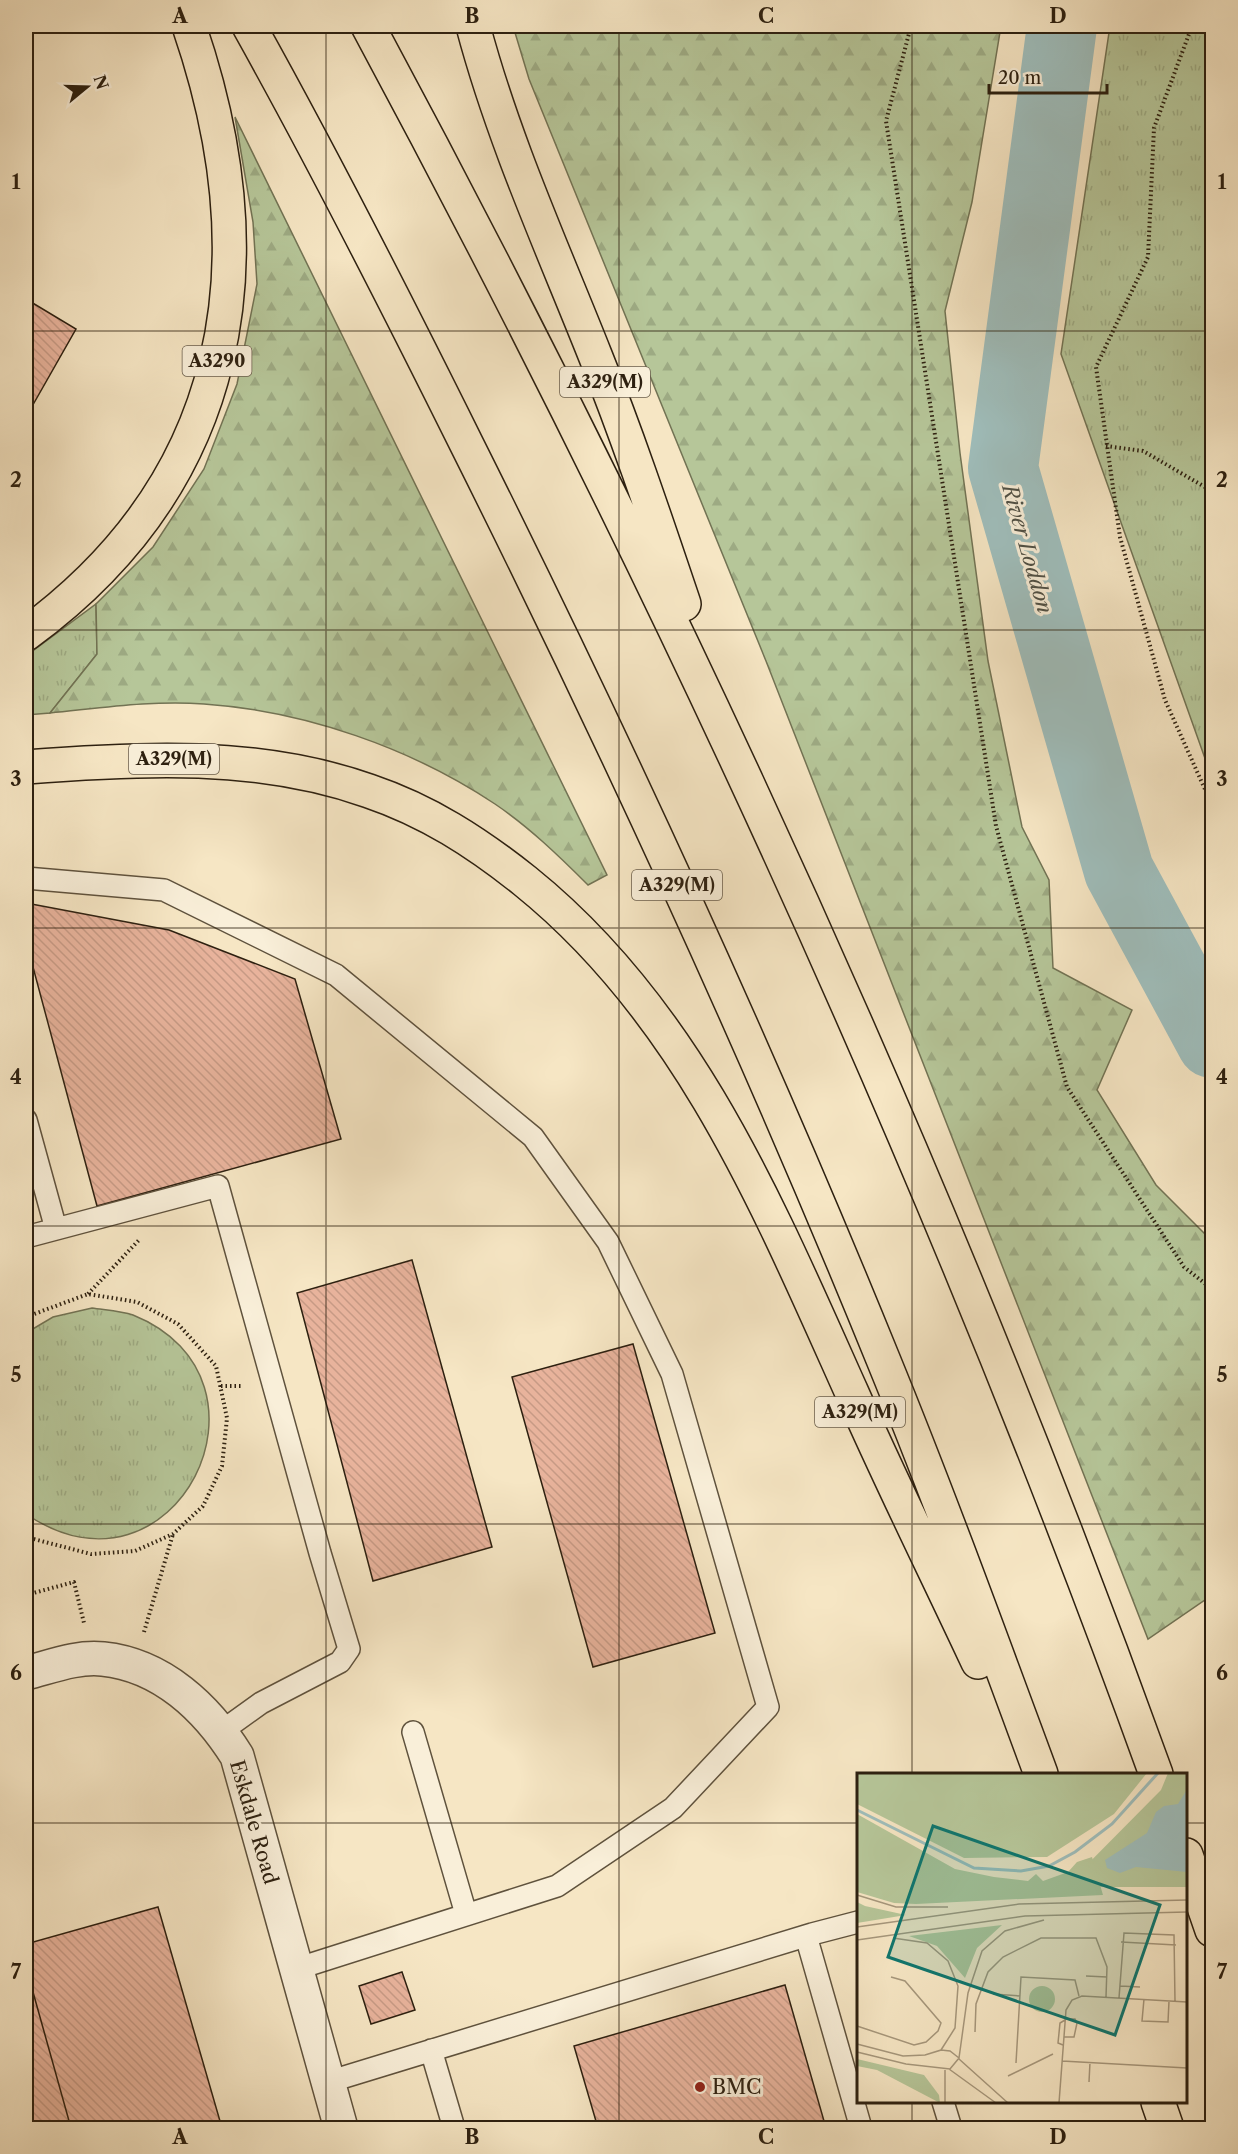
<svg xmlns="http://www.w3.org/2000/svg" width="1238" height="2154" font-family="'Libre Caslon Text',serif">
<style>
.grass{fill:url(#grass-tufts);stroke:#727354;stroke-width:1.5}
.forest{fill:url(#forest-firs);stroke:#727354;stroke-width:1.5}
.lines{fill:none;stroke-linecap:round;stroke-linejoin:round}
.river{stroke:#9fbebc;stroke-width:70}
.building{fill:url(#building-back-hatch);stroke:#2d2010;stroke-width:1.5}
.lane-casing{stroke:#5f523d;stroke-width:24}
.street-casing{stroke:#5f523d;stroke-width:36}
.primary-casing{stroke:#2d2010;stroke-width:36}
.highway-casing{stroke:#2d2010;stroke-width:36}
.path{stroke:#2d2010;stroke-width:4;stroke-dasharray:1.5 3;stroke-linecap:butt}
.lane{stroke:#f9efd9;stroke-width:21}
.street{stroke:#f9efd9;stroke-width:33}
.primary{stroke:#f6e6c4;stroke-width:33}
.highway{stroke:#f6e6c4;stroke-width:33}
.grid{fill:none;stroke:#2d2010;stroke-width:1.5;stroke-opacity:0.55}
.poi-dot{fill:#8f2418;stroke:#f9efd9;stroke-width:2}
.labels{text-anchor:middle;stroke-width:6;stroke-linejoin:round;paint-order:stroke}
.shield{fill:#f9efd9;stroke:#6a5e4c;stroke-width:1.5}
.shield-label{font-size:18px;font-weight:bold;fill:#2d2010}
.street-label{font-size:20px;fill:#2d2010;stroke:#f9efd9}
.poi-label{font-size:20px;fill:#2d2010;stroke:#f9efd9;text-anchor:start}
.water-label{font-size:21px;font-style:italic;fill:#4f4f44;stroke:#f9efd9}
.inset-river{fill:none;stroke:#9fbebc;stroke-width:3}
.inset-road{fill:none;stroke:#a6977c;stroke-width:1.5}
.view{fill:#0f766e;fill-opacity:0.15;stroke:#0f766e;stroke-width:3}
.inset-edge{fill:none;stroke:#2d2010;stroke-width:3}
.neatline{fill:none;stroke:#2d2010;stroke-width:2}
.grid-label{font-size:20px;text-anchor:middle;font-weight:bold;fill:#2d2010}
</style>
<defs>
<pattern id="grass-tufts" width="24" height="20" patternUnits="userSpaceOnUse" patternTransform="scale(1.5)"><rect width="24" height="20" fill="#b6c699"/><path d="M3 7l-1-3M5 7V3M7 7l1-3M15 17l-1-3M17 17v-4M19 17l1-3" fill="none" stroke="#9daa83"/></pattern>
<pattern id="forest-firs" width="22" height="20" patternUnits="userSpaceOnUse" patternTransform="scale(1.5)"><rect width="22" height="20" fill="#b6c699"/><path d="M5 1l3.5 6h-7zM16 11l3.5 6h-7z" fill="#9daa83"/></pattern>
<pattern id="building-back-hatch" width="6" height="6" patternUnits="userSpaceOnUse" patternTransform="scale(1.5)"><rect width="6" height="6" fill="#e8b39c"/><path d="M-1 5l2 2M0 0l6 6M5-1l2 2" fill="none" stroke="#c79a85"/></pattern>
</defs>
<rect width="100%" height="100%" fill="#f6e6c4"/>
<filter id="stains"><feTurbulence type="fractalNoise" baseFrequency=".00333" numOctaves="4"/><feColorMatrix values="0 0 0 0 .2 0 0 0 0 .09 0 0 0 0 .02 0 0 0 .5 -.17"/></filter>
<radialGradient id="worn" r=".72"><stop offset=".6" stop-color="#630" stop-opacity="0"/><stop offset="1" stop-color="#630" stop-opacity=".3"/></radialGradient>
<path class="grass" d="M1110 26H1212V778L1061 354Z
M96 604 97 654 50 713 26 715V656Z
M92 1308C105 1310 121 1311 133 1315 292 1379 175 1615 26 1514V1333L53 1317Z"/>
<path class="forest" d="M513 26H1001L972 202 945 311 960 453 988 661 1022 827 1049 880 1053 968 1132 1010 1097 1090 1156 1185 1212 1241V1595L1148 1639 766 661 529 79Z
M235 117 607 875 588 885C559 856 529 827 495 804 411 748 305 711 204 704 153 700 101 708 50 713L97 654 96 604 153 547 204 469 237 384 257 284 253 222Z"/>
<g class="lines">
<path class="river" d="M1062 26 1003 468 1119 871 1212 1043"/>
</g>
<path class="building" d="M26 299 76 329 26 417Z
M26 903 169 930 295 979 341 1139 97 1206 26 941Z
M412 1260 492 1547 373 1581 297 1293Z
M633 1344 715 1633 593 1667 512 1377Z
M158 1907 222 2128H71L26 1967V1944Z
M26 1967 71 2128H26Z
M402 1972 415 2010 371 2024 359 1986Z
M785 1985 826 2128H598L574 2046Z"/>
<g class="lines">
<g class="lane-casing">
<path id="lane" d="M26 878 164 890 336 975 533 1137 608 1242 672 1374 768 1707 673 1808 557 1886 296 1969
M26 1120 56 1229
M26 1237 218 1186 320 1553 349 1649 340 1662 261 1703 222 1731
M413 1732 466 1914
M806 1936 861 2128
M431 2050 454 2128
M328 2082 812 1934 858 1922
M943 2102 951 2128"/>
</g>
<g class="street-casing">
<path id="street" d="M26 1673C50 1667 77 1656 103 1659 162 1665 207 1708 237 1756L341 2128"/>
</g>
<g class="primary-casing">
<path id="primary" d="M26 634C235 481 270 262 189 26"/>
</g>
<g class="highway-casing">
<path id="highway" d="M249 26C326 164 397 304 467 445 617 745 757 1049 883 1359 939 1496 990 1636 1041 1774
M368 26C671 589 939 1172 1156 1774
M473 26C503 139 552 247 595 355 628 437 656 521 684 604
M26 767C140 758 259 752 369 791 428 811 476 842 525 881 689 1013 768 1206 852 1393 892 1484 936 1572 978 1662
M1186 1855 1212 1930
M1158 2102 1167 2128"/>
</g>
<path class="path" d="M911 26 886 121 996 826 1067 1087 1184 1267 1212 1289
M1192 26 1154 128 1148 257 1096 367 1120 537 1165 700 1212 805
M1106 446 1143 451 1212 491
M88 1294 139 1240
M26 1317 88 1294 137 1302 178 1324 216 1366 227 1418 222 1466 203 1506 173 1534 135 1551 91 1554 26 1537
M221 1386H241
M26 1595 74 1582 84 1623
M144 1632 173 1534"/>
<use href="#lane" class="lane"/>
<use href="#street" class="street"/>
<use href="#primary" class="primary"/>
<use href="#highway" class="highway"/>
</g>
<path class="grid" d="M326 26V2128M619 26V2128M912 26V1774M26 331H1212M26 630H1212M26 928H1212M26 1226H1212M26 1524H1212M26 1823H858M1186 1823H1212M912 2102V2128"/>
<circle class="poi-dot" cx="700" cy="2087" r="6"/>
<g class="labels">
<g class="shield">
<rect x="182.5" y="346" width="69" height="30" rx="4.5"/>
<rect x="560" y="367" width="90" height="30" rx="4.5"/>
<rect x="129" y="744" width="90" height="30" rx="4.5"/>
<rect x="632" y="870" width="90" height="30" rx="4.5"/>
<rect x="815" y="1397" width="90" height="30" rx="4.5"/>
</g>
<g class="shield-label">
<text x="217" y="367">A3290</text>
<text x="605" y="388">A329(M)</text>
<text x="174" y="765">A329(M)</text>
<text x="677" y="891">A329(M)</text>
<text x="860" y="1418">A329(M)</text>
</g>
<g class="street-label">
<text transform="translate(254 1822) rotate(74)" y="7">Eskdale Road</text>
</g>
<g class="poi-label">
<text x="712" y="2094">BMC</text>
</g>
<g class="water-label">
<text transform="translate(1027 549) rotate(74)" y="7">River Loddon</text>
</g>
</g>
<g transform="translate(857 1773)">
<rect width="330" height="330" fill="#f6e6c4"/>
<path d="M0 0H290L257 41 190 84 107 85 0 31ZM311 0H330V114H208L304 17ZM0 129 8 133 49 142 0 150ZM172 226a13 13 0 1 1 26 0a13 13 0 1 1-26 0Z" fill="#b6c699"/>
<path d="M0 41 98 96 137 104 171 108 179 101 186 108 211 99 220 89 235 84 246 122 59 131 37 130 0 119ZM145 152 120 175 108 205 80 173 52 163ZM0 286 67 302 82 322 83 330 20 297 0 293Z" fill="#b6c699"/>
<path d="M330 0V99L279 94 263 100 250 95 248 87 290 60 299 39 307 33 321 31 329 18Z" fill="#9fbebc"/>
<path class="inset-river" d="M0 37 117 95 164 98 192 93 218 79 255 51 301 0"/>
<path class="inset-road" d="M0 122 39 134H91M0 154 162 131 330 127M0 167 168 143 330 139M264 169 319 172M229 203 250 204M263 213 283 214M136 221 163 223M262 225 267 160 317 162 318 228M287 226 285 248 311 249 312 228M0 253 57 272 69 269 81 258 84 250 48 208 34 204M118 259 119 231 131 199 146 184 184 165H239L250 194 249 224M207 264H217L220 250 218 246H208M0 271 46 283 68 282 84 277 98 255 101 213 91 188 70 170 36 165M206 272 201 270 203 250 208 247M0 279 49 291 93 296 102 285 93 278 84 277M102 285 111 220 125 178 148 158 187 147M102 286 151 330M205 288 330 295M159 290 164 204 218 207 222 223M92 296 139 330M88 297V330M151 303 196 281M232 309 233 289M202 330 209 237 215 227 225 223 330 229"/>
<path class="view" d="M76 53 303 132 258 262 31 184Z"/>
<rect width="330" height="330" class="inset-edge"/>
</g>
<rect width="1238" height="2154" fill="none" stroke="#f6e6c4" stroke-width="66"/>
<g transform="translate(87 87) rotate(71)" stroke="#f9efd9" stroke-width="4.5" paint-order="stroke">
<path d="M0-4.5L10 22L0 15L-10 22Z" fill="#2d2010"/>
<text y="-9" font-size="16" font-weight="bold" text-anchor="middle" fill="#2d2010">N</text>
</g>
<path d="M989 84v9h118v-9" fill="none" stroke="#2d2010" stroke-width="3"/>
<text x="998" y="84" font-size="18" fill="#2d2010" stroke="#f9efd9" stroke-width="4.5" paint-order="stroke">20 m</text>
<rect x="33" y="33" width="1172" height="2088" class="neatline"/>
<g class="grid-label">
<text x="180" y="23">A</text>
<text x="472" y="23">B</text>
<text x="766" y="23">C</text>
<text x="1058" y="23">D</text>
<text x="16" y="189">1</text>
<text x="1222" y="189">1</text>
<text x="16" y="487">2</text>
<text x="1222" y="487">2</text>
<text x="16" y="786">3</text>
<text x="1222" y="786">3</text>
<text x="16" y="1084">4</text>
<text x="1222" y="1084">4</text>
<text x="16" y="1382">5</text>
<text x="1222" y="1382">5</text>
<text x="16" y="1680">6</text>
<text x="1222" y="1680">6</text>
<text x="16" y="1979">7</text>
<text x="1222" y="1979">7</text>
<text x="180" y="2144">A</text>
<text x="472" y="2144">B</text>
<text x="766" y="2144">C</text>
<text x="1058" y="2144">D</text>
</g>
<rect width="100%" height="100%" filter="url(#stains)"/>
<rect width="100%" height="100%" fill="url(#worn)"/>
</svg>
